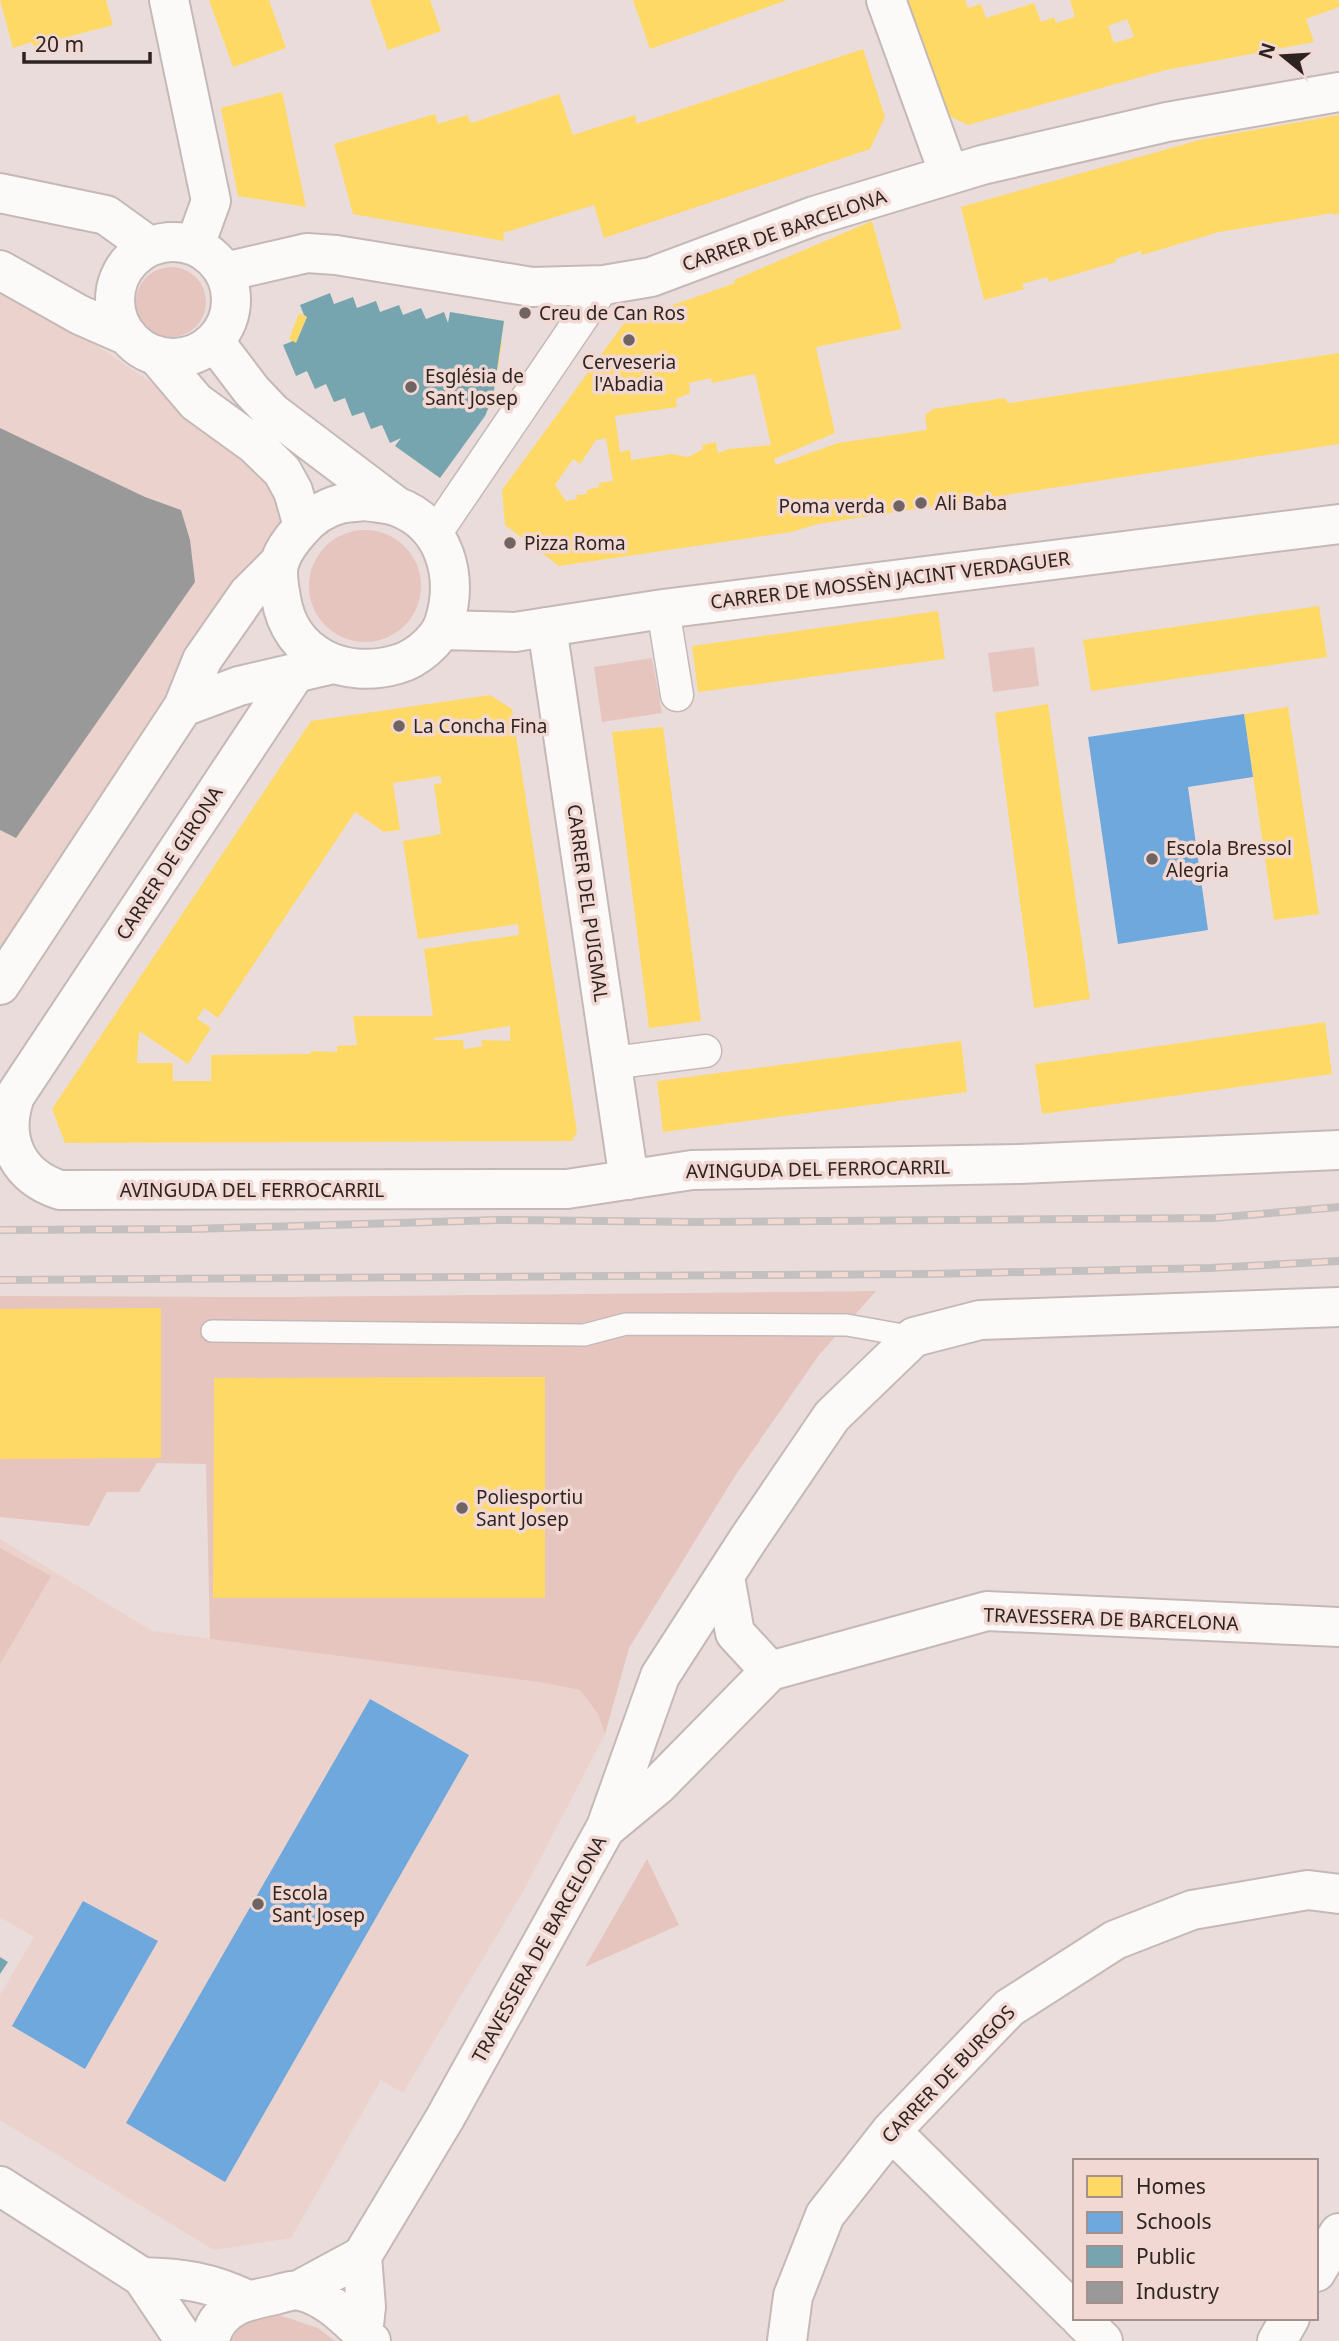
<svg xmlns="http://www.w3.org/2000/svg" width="1339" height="2341" font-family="'Noto Sans',sans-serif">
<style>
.built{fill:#ebd2cd}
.green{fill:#e6c5bf}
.homes{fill:#ffd966;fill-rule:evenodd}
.schools{fill:#6fa8dc}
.public{fill:#76a5af}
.industry{fill:#999}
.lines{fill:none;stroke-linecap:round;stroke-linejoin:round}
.service-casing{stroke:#c4b9b7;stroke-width:24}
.pedestrian-casing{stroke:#c4b9b7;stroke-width:35}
.minor-casing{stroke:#c4b9b7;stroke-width:42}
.tertiary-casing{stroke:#c4b9b7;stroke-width:42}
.service{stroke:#fcfaf9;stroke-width:21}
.pedestrian{stroke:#fcfaf9;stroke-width:32}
.minor{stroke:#fcfaf9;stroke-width:38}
.tertiary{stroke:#fcfaf9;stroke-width:38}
.rail-casing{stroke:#c4c0c0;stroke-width:8}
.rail{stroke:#f1d8d3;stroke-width:5;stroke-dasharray:16;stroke-linecap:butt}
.poi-dot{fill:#6f6462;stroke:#f1d8d3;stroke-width:2.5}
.labels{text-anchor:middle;stroke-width:7;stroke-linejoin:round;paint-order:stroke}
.street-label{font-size:19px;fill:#2d2422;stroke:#f1d8d3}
.poi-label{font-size:19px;fill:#2d2422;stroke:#f1d8d3;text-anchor:start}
</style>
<rect width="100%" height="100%" fill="#eadcda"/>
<path class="built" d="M0 280 273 465 283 515 259 573 0 960Z
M0 1539 152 1631 540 1682 580 1690 598 1714 605 1734 524 1890 403 2093 381 2080 291 2238 214 2250 0 2120V1995L34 1937 0 1917Z"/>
<path class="green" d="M136 302a35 35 0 1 1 70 0a35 35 0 1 1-70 0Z
M309 586a56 56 0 1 1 112 0a56 56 0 1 1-112 0Z
M1034 647 1039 686 993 692 988 653Z
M652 658 662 713 602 722 594 667Z
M876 1291 819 1355 735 1476 629 1648 605 1734 598 1714 580 1690 539 1682 210 1639 206 1464 157 1463 139 1492H107L89 1526 0 1517V1296L280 1297Z
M0 1548 51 1576 0 1664Z
M647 1859 679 1925 585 1967Z
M279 2315 318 2328 335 2341H232C239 2321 259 2316 279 2315Z"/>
<path class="homes" d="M0 0H106L113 25 33 46 32 42 13 48Z
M209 0H269L286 48 233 67Z
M370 0H430L441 31 388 50Z
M633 0H787L650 49Z
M898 0H965L968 8 981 4 986 18 1034 3 1041 22 1054 17 1056 23 1075 17 1070 0H1339V7L1306 19 1314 42 1166 70 968 125 933 108ZM1127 19 1134 37 1114 43 1108 26Z
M863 49 885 117 870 149 604 238 594 205 503 233 504 241 353 214 334 144 435 114 438 124 467 115 471 123 559 94 573 135 635 115 637 124Z
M282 92 306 207 238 196 221 108Z
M1339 115V214L1333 215V213L1219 232 1142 255 1141 251 1115 259 1116 262 1049 282 1047 277 1022 284 1024 289 984 300 961 207 1203 139Z
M872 221 902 329 816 347 835 433 774 459 776 465 838 443 927 430 925 415 933 409 1004 398 1009 403 1339 353V444L818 524 791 532 559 566 505 525 502 490 625 322 735 283 734 280ZM755 374 771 445 729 449 718 453 716 442 702 445 703 449 688 457 672 454 631 460 630 450 620 452 615 416 677 407 676 399 690 393 689 383 711 378 712 383ZM606 438 613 481 599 483V487L587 490V494L576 495 577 499 566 501 555 485 573 459 580 464 596 440Z
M299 313 307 317 296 343 289 339Z
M462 314 504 321 500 342H502L493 397 487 411 440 478 405 453 449 391Z
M1319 606 1327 657 1091 691 1083 640Z
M938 611 945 659 698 692 692 646Z
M490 695 512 709 577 1132 572 1141 65 1143 52 1109 311 721ZM440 776 442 783 434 784 441 834 403 841 418 939 518 924 519 935 424 949 433 1016H353L357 1045 337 1046V1052L311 1051 310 1054 211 1055V1081H173V1063H137L139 1031 188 1064 211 1028 197 1019 204 1008 218 1018 355 812 384 832 400 830 393 783ZM510 1026V1041L481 1040 483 1046 464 1049 463 1040H434V1038Z
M1048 704 1090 999 1034 1008 995 713Z
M1288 707 1319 914 1274 920 1244 714Z
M663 727 701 1021 649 1028 612 732Z
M1325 1022 1332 1074 1042 1114 1035 1064Z
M961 1041 967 1092 663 1132 657 1081Z
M161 1308V1458L0 1459V1309Z
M545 1377V1598H213L214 1378Z"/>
<path class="schools" d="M1244 714 1253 777 1188 787 1208 930 1118 944 1088 737Z
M370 1699 469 1755 225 2182 126 2123Z
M83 1901 158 1941 85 2069 12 2026Z"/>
<path class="public" d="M330 293 334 304 353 297 357 308 376 301 380 312 399 305 403 315 421 308 426 319 444 312 448 323 450 312 504 321 493 397 485 416 440 478 395 446 401 438 390 443 382 425 371 429 364 412 352 416 345 398 334 402 326 384 315 389 307 371 296 376 283 345 293 341 296 343 307 317 304 315 300 305Z
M0 1957 8 1962 0 1974Z"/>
<path class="industry" d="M0 428 145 497 181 510 190 540 195 582 16 838 0 830Z"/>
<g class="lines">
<g class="service-casing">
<path id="service" d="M212 1331 584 1335 626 1324 847 1325 914 1337"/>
</g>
<g class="pedestrian-casing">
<path id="pedestrian" d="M435 534 604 285
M663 609 677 695
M612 1063 705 1051"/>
</g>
<g class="minor-casing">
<path id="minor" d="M169 0 211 201 195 245
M886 0 949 174
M547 627 629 1180
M294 675 15 1096C0 1139 17 1176 60 1190L567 1189 692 1170 1019 1164 1339 1150
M725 1577 735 1633 770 1671
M606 1827 660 1676 749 1538 832 1416 914 1337 980 1320 1339 1307
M891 2131 1075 2313
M0 2186 142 2277 185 2341
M362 2256 366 2307 363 2334
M1316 2272 1339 2233
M142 2277C183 2278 210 2282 248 2300
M299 2290 362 2256 445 2118 605 1829 658 1785 770 1671 987 1611 1339 1627
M1080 2318 1103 2341
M210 2341C216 2307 245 2301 275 2295 283 2293 294 2289 301 2291 330 2298 350 2322 371 2341
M787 2341 793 2296 825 2215 891 2131 1009 2008 1115 1940 1192 1910 1308 1890 1339 1894
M1277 2341 1290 2318"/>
</g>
<g class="tertiary-casing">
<path id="tertiary" d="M0 193 106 215 149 246
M115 300a58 58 0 1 1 116 0a58 58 0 1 1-116 0Z
M0 270 80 315 128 336
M225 272 307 253 336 255 532 287 604 285 651 277 814 216 982 165 1167 122 1339 92
M214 341 252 391 273 413 396 506
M156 355 196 402 254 444 282 471 293 491 303 526
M366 501C376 503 388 503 398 507 445 525 459 577 444 623 438 641 416 659 398 664 345 680 290 656 281 598 279 587 276 571 280 561 284 549 292 539 300 530 310 518 325 508 340 504 348 502 358 502 366 501Z
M442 630 515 632 663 609 1339 524
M183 707 239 686 333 664
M0 985 183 707 202 660 248 594 279 563"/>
</g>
<use href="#service" class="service"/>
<use href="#pedestrian" class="pedestrian"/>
<use href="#minor" class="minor"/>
<use href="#tertiary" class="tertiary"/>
<g class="rail-casing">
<path id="rail" d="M0 1230 192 1229 498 1220 695 1222 1214 1218 1339 1207
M0 1280 929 1274 1210 1268 1339 1261"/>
</g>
<use href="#rail" class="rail"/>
</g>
<g class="poi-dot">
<circle cx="525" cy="313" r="7"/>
<circle cx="629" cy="340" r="7"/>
<circle cx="411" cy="387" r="7"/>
<circle cx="921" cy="503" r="7"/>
<circle cx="899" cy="506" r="7"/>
<circle cx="510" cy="543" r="7"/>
<circle cx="399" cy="726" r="7"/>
<circle cx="1152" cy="859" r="7"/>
<circle cx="462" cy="1508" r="7"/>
<circle cx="258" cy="1904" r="7"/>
</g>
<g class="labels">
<g class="street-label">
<text transform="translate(784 230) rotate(-19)" y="7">CARRER DE BARCELONA</text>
<text transform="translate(890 580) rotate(-7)" y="7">CARRER DE MOSSÈN JACINT VERDAGUER</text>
<text transform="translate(169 863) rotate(-57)" y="7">CARRER DE GIRONA</text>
<text transform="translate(588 903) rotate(82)" y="7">CARRER DEL PUIGMAL</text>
<text transform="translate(818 1169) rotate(-1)" y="7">AVINGUDA DEL FERROCARRIL</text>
<text x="252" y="1197">AVINGUDA DEL FERROCARRIL</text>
<text transform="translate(1111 1619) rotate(2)" y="7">TRAVESSERA DE BARCELONA</text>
<text transform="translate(539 1949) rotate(-61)" y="7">TRAVESSERA DE BARCELONA</text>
<text transform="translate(948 2074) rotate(-46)" y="7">CARRER DE BURGOS</text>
</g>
<g class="poi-label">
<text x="539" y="320">Creu de Can Ros</text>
<text x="629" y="369" text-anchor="middle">Cerveseria<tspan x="629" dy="22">l'Abadia</tspan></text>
<text x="425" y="383">Església de<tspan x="425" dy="22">Sant Josep</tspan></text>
<text x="935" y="510">Ali Baba</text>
<text x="885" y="513" text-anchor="end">Poma verda</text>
<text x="524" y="550">Pizza Roma</text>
<text x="413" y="733">La Concha Fina</text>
<text x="1166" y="855">Escola Bressol<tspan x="1166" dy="22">Alegria</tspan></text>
<text x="476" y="1504">Poliesportiu<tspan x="476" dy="22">Sant Josep</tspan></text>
<text x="272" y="1900">Escola<tspan x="272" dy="22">Sant Josep</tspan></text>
</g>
</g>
<rect x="1073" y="2159" width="245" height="161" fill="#f1d8d3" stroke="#a3908c" stroke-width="2"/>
<rect x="1087" y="2176" width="35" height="21" fill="#ffd966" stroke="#a3908c" stroke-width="2"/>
<text x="1136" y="2194" font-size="21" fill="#2d2422">Homes</text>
<rect x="1087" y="2212" width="35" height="21" fill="#6fa8dc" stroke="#a3908c" stroke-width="2"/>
<text x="1136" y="2229" font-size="21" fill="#2d2422">Schools</text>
<rect x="1087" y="2246" width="35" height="21" fill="#76a5af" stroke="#a3908c" stroke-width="2"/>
<text x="1136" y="2264" font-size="21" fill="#2d2422">Public</text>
<rect x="1087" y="2282" width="35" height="21" fill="#999999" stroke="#a3908c" stroke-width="2"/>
<text x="1136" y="2299" font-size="21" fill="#2d2422">Industry</text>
<g transform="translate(1283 56) rotate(288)" stroke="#f1d8d3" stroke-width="5" paint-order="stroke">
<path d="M0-5L12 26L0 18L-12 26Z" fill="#2d2422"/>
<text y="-10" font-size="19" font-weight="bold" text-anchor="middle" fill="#2d2422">N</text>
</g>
<path d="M24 52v10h126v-10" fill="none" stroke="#2d2422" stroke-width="3.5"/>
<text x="35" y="52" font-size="21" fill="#2d2422" stroke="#f1d8d3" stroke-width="5" paint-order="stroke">20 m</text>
</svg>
